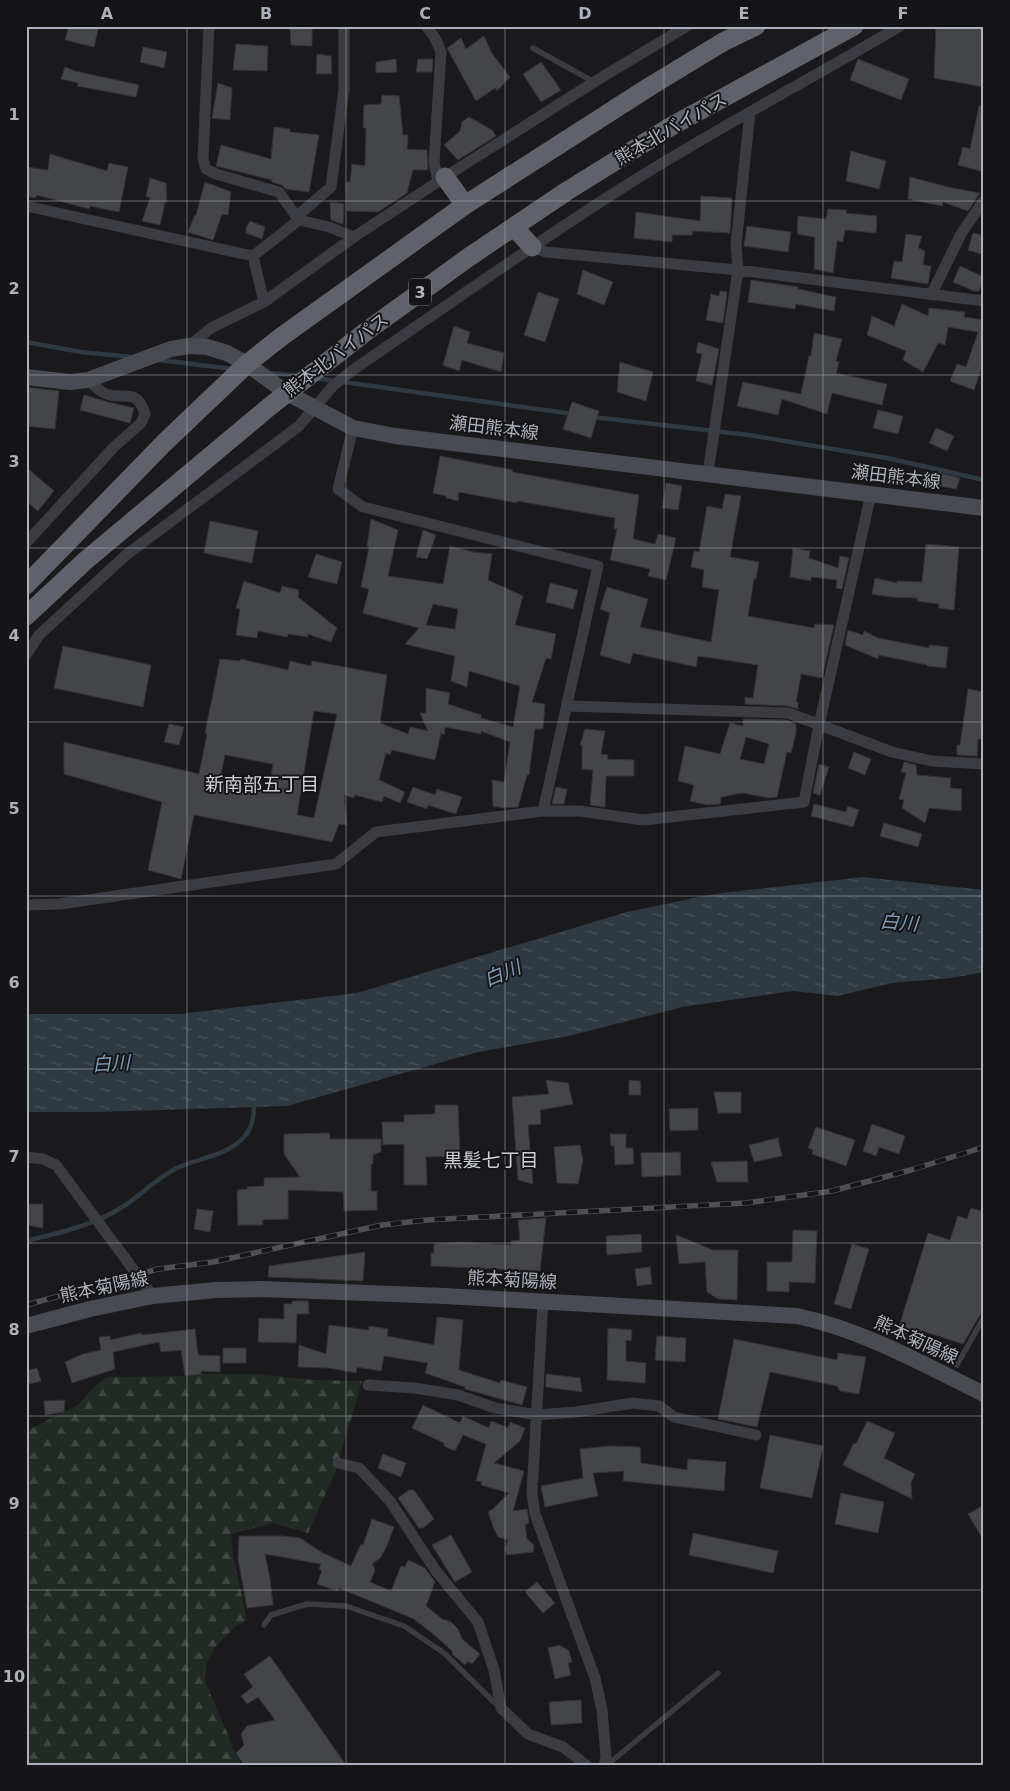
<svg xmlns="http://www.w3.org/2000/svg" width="1010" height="1791" font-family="'DejaVu Sans','Noto Sans JP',sans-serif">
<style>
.forest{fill:url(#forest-firs)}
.water{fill:url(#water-ripples)}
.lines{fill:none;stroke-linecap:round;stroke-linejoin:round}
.stream{stroke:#2f3941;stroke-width:4.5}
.building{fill:#444549;stroke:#343438;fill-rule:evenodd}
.service{stroke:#3b3c42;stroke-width:5.5}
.minor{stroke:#3b3c42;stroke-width:11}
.secondary{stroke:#494b52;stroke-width:16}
.trunk{stroke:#5f626a;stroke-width:19}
.rail-casing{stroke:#4e5057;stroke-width:5.5}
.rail{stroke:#151517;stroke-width:4;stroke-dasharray:11;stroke-linecap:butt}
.grid{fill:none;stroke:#acb1bc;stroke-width:1;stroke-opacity:0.55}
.labels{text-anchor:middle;stroke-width:4;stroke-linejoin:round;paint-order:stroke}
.shield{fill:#151517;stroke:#7f828a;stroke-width:1}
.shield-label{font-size:16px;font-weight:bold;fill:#acb1bc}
.street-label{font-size:18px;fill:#acb1bc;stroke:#151517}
.neighbourhood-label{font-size:19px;fill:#cdd0d8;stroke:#151517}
.water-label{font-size:19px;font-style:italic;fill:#829eb8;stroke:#151517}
.neatline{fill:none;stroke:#acb1bc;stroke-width:2}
.grid-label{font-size:16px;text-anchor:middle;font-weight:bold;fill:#acb1bc}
</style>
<defs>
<pattern id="forest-firs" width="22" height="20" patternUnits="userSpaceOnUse" patternTransform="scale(1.25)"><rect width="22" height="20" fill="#212b23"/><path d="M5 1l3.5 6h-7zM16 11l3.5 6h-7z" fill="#3f4741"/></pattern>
<pattern id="water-ripples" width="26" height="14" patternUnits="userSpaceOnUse" patternTransform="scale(1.25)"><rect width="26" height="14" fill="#2f3941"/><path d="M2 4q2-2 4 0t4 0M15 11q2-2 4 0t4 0" fill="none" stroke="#4a535a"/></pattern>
</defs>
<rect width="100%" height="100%" fill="#1a1a1c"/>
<path class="forest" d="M201 1374H253L312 1380 362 1381 335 1473 308 1533 273 1523 231 1534 233 1554 247 1620 236 1626 215 1647 206 1665 205 1681 241 1765H26V1431L78 1405 95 1386 107 1377 185 1376Z"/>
<path class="water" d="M863 877 984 890V972L952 978 892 983 837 996 793 991 682 1007 569 1036 478 1052 287 1106 98 1112H26V1014H180L357 993 627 912 714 894Z"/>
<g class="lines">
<path class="stream" d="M26 342 81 352 131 357
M159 360 233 369
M268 373 300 376
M315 378 335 381
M343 382 573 414
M593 417 749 435 887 458 984 480
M26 1241C59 1233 95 1225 124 1206 142 1194 157 1178 177 1168 198 1158 227 1156 243 1138 253 1128 254 1116 254 1103"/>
</g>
<path class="building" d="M69 26H99L94 47 65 40Z
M300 26H312V46L291 45 290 27Z
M936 26H969L984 30V87L934 78Z
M484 36 491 52 510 77 497 91 495 88 476 101 447 48 461 38 466 49Z
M236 44 268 46 267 71 233 70Z
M143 47 167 52 164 68 140 62Z
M317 54 331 56 332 74H316Z
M396 59 397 72 376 73V62Z
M418 59H433L432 72H416Z
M858 59 909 79 901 100 850 80Z
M541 62 561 90 541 102 523 74Z
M65 67 75 71 139 85 136 97 77 86 78 83 61 79Z
M218 83 232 88 230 120 212 118Z
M382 95 399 96 403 135H408L407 149 427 150 428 170H413L407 193 378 212 347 211 346 182H350L352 164 365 166 366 128H363L364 105 381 104Z
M979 106 984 107V172L958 165 963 147 970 149Z
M469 117 492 130 496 136 458 160 444 145 460 131 462 122Z
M274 127 290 129V132L319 135 309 192 286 189 282 185 272 182V180L216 166 221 145 271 159Z
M851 151 886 161 879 189 846 181Z
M50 154 107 171 109 163 128 167 119 212 90 206 89 209 37 195 35 198 26 196V167L48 170Z
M910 177 948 187 980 193 968 211 943 202 942 206 908 199Z
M150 178 166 183 167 203 165 202 160 225 142 221 150 198 146 196Z
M205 182 231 192 228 215 222 214 213 240 188 232 195 215H196Z
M701 196 732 198 730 233 693 231 692 235H672V242L634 238 636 212 700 221Z
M330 202 344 204 343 224 331 220Z
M828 209 847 210 846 213 877 216 876 233 845 230 843 242 837 241 833 273 814 269 815 237 797 234 798 216 826 219Z
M250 221 265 227 262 239 246 233V228Z
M747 226 791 232 788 252 744 246Z
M973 233 984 236V255L968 250Z
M906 234 922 236 918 248 925 251 923 265 931 266 928 284 891 278 894 261 902 262Z
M960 266 984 277 979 291H974L953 282Z
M583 270 613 282 604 305 577 294Z
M751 280 798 287V289L836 297 834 311 796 304 795 309 748 302Z
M720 291 727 292 723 323 706 320 711 294 719 296Z
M538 292 559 299 545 342 524 335Z
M902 304 928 316 929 308 965 312 964 317 984 320V361L974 390 950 381 957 364 966 367 978 332 948 327 945 345 938 343 923 372 903 360 906 351 867 335 872 316 894 326Z
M454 326 470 332 467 343 504 353 501 372 462 360 459 371 443 365Z
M814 333 842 339 836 361 839 362 836 373 887 384 882 405 832 393 827 414 782 399 778 415 737 406 743 382 801 394 809 356H811Z
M698 342 719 349 712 385 696 381 702 354 696 353Z
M620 362 653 372 646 401 617 392Z
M26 387 59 391 55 429 26 426Z
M84 395 108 402 134 408 130 423 80 410Z
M572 402 599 411 591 438 563 429Z
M878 410 903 416 898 434 873 428Z
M936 428 954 436 947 451 929 443Z
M440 456 513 470 512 472 639 495 633 539 655 544 658 534 676 538 666 580 648 576 650 569 610 560 617 529H614L615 518 517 501V503L459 492 458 501 446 498V496L433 493Z
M26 467 54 491 38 511 26 501Z
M937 472 960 478 956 489 934 485Z
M666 483 682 486 678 510 662 508Z
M725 494 741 496 730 557 759 562 756 579H754L748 616 814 628 815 624 834 625 822 678 801 674 796 702H798V709L788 706 745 704V697L753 698 758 665 698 656 696 667 633 653 630 664 600 655 610 613 600 609 607 587 648 599 640 627 711 642 719 590 702 587 704 570 691 567 694 551 699 552 707 506 722 509Z
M371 519 398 530 388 576 443 584 450 546 473 552 492 554 488 580 523 596 515 625 556 634 551 659 546 658 532 702 545 704 543 729H535L529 775H527L518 807 504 808 493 806 492 780 504 782 510 742 481 731V734L445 727 444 735 441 733 435 760 392 750 390 755 386 753 379 780 405 792 400 803 384 796 382 802 355 795 354 798 344 795 347 825 339 824 332 842 194 815 181 879 148 870 162 802 64 774V742L199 774 207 734 205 733 220 659 240 661 241 659 288 670 290 661 311 666 312 661 387 675 380 723 408 734 410 727 428 731 420 713H426V688L450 693 448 704 481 715V718L513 727 520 686 469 671 467 687 451 681 455 656 405 644 419 628 363 613 369 589 361 587 369 547 367 546ZM433 604 458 609 455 629 426 625ZM314 711 337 714 314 818 297 815ZM225 755 273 764 269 790 220 779Z
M210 521 258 531 252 563 204 553Z
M423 530 436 535 427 559 416 557Z
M926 544 959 547 954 610 939 608V604L917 601V598L890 597 872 594 875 578 897 583V581L922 582Z
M793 548 810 551 809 558 838 568 840 556 849 558 842 589 836 588 837 580 811 577V581L790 577Z
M316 554 342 562 337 584 308 577Z
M244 581 280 593 282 586 299 590 298 597 337 628 331 642 308 634V637L288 634 287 637 258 631 257 638 236 635 240 609 236 608Z
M550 583 578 590 573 609 546 602Z
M848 630 863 635 864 631 878 638 929 648V645L948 647 946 668 927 666V665L879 655 878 659 845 645Z
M63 646 151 665 143 707 54 688Z
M968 689 984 692 982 739H978L977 756 957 755V745H960Z
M743 719 787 720 796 724V733L791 753 787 752 777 797 769 798 742 793 721 797 720 804 708 805 690 801 694 785 678 781 685 746 720 754 730 723 743 726ZM746 737 769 744 764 764 740 759Z
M169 724 184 727 179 745 164 742Z
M585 729 605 731 601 754 608 755 607 759 634 760V776H606L605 807 590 805 593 770 582 769V745H580Z
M854 752 871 759 865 775 848 768Z
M904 762 916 765 917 775 951 778 950 788 962 789 961 811 929 808 925 823 902 808 904 800 899 799 906 773 901 772Z
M819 764 829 767 820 795 813 793Z
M413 787 435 795 437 789 462 797 456 814 428 805 427 809 407 802Z
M556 787 567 789 564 804H552Z
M814 804 846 812 848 806 859 810 853 827 811 816Z
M884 823 922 834 918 847 880 836Z
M546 1080 568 1083 573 1104 540 1110 541 1124 528 1125 533 1184 518 1180 512 1097 549 1094Z
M629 1080 640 1081 641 1095H629Z
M714 1092H741V1113H718Z
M435 1105H458L460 1156 426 1157 427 1185H404V1144L383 1145 382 1122H404V1115L435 1114Z
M698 1108V1130L670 1131 669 1109Z
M872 1124 905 1136 899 1154 879 1147 876 1156 863 1151Z
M816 1127 855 1140 846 1166 812 1154 813 1150 808 1148Z
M330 1133V1139H381V1152L373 1155V1164H371V1191H377V1210L344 1211 343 1192 288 1190V1219L262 1220 263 1225H238L237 1190 247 1189V1187L264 1186V1178L300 1177 284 1154V1134Z
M610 1134H626V1148H633L634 1164 615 1165 614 1146H611Z
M778 1138 782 1156 754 1162 749 1145Z
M580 1145 583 1160 578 1184 557 1183 554 1147Z
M680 1152 681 1175 642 1177 641 1153Z
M747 1161 748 1182H717L711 1162Z
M26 1204H43V1228L26 1225Z
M971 1208 984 1212 983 1312 980 1315 963 1344 922 1331 920 1337 897 1333 928 1233 950 1240 958 1216 967 1219Z
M197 1209 213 1211 210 1232 194 1229Z
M546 1218 540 1271 431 1266V1253H434V1244L462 1242 511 1245V1241L520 1240 518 1220Z
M793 1230 817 1231 815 1283 789 1282V1292L767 1291V1262H792Z
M641 1234 642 1252 607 1255 606 1236Z
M676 1235 713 1250H738L737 1300 718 1299 707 1292 705 1262 679 1264Z
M852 1244 869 1249 851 1309 834 1304Z
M365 1252 363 1281 268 1277 269 1266Z
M650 1267 652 1284 637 1286 635 1269Z
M292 1301H308L309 1314H297L296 1343 258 1342 259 1318 284 1319V1304H292Z
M437 1317 463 1320 459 1370 500 1383 501 1380 527 1387 522 1405 465 1389V1387L425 1373 428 1363 384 1356 381 1371 357 1367 356 1373 328 1368 298 1367 299 1345 326 1354 329 1325 369 1330V1326L388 1329 387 1336 434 1345Z
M608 1328 632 1330 631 1341 626 1340V1361L646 1363 645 1383 607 1380Z
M195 1329 198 1355 220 1356V1372L201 1371V1374L185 1376 181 1350 161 1352 159 1342 113 1352 115 1369 72 1383 65 1362 83 1354 101 1350 99 1337 110 1336V1340L141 1333 142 1335Z
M657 1336 686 1338 685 1362 655 1360Z
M734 1339 837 1360 838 1353 866 1357 859 1394 840 1391 837 1386 770 1372 757 1427 718 1419Z
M223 1348H246V1363H223Z
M37 1368 41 1381 26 1385V1371Z
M546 1374 580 1378 582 1392 546 1387Z
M65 1400 64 1412 45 1415 44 1401Z
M423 1405 460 1423 463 1416 489 1428 491 1421 508 1428 510 1422 525 1428 520 1441 494 1463 524 1471 513 1511 527 1509 529 1523 525 1525 527 1539 534 1545 533 1552 507 1555 505 1549 508 1540 498 1537 494 1529 488 1512 494 1508 509 1493 481 1485 482 1482 476 1481 486 1444 463 1435 455 1451 444 1446V1443L412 1428Z
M867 1421 895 1433 884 1458 915 1474 911 1483 912 1499 843 1465 854 1443 856 1444Z
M770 1435 823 1446 812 1498 760 1488Z
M610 1446 640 1447 641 1463 687 1470 688 1459 726 1462 724 1491 623 1481 624 1471 593 1473 598 1496 545 1507 541 1486 583 1478 580 1449Z
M383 1454 406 1463 401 1477 378 1468Z
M409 1490H414L434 1519 423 1528H419L398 1498Z
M841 1493 884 1502 878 1533 835 1524Z
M984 1505V1541L968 1514Z
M372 1519 394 1527 387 1546 380 1558 372 1564 375 1570 370 1582 391 1591 401 1566 405 1567 408 1560 425 1568 435 1582 426 1606 442 1619 451 1622 458 1629 462 1639 480 1654 472 1664 468 1661 465 1665 452 1654 453 1652 438 1638 414 1619 339 1588 338 1591 317 1584 322 1571 319 1569 321 1564 265 1554 270 1579 273 1605 247 1608 238 1558 239 1536H282L300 1538 323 1553 351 1566 361 1544 363 1545Z
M693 1533 778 1551 773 1573 689 1555Z
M451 1535 472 1572 455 1582 432 1545Z
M537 1582 555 1603 543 1613 525 1592Z
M560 1645 569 1651 572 1662 568 1663 571 1675 555 1679 548 1648Z
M270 1656 346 1765H244L236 1753 244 1745 241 1734 247 1726 275 1720 258 1697 247 1704 241 1696 253 1687 244 1674Z
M581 1700 582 1723 551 1725 549 1702Z"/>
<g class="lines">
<path class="service" d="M533 48 594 82
M957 1365 984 1317
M264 1625 271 1615 307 1604 346 1606 404 1626 444 1653 499 1707
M607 1765 718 1673"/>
<path class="minor" d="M209 26 203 159 206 169 216 174 279 192 299 220 329 227 354 237
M426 26 435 38 441 52 434 162 438 181
M26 206 253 256 299 220
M297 216 331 187 344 89V26
M532 247 546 252 738 270 984 301
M253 256 264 302
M931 295 961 234 984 200
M189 346 211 328 264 302 354 237 445 177 594 82 687 26
M353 428 338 489 363 507 598 566 543 811
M708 473 738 270 736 245 750 112
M26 543 114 447 141 423 145 414C137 385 121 402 104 393 98 390 93 384 88 380
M26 655 39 635 126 555 299 426 333 386 353 370C442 309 531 246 622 188 713 130 808 81 900 26
M568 706 788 713 892 752 932 761 984 764
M26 905 60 904 336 864 376 832 543 811H580L643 820 804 802 819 725 871 494
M26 1157 43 1159 56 1165 153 1296
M543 1301 532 1493 535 1514 595 1678 602 1710 606 1757 604 1765
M368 1385 415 1388 458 1395 495 1408 537 1415 576 1412 633 1403 659 1406 674 1417 756 1435
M338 1463 359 1468 390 1501 436 1571 478 1622 494 1670 501 1708 528 1734 563 1747 586 1765"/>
<path class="secondary" d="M26 377 70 382 88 380 171 349 189 346 207 347 227 353 247 364 287 393 353 428 395 436 984 508
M26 1326 90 1309 153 1296 216 1290 262 1289 445 1296 797 1316C863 1330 923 1364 984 1394"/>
<path class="trunk" d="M445 177 465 205
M514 227 532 247
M26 585 164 443 247 364 281 337 465 205 649 87 723 42 756 26
M26 616 85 561 269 407 368 330 469 257 567 191 670 127 854 26"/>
<g class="rail-casing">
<path id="rail" d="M26 1305 158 1269 213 1262 382 1225 427 1220 746 1203 832 1191 911 1170 984 1147"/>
</g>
<use href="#rail" class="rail"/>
</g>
<path class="grid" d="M187 26V1765M346 26V1765M505 26V1765M664 26V1765M823 26V1765M26 201H984M26 375H984M26 548H984M26 722H984M26 896H984M26 1069H984M26 1243H984M26 1416H984M26 1590H984"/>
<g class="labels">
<rect class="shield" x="409" y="278.5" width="22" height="27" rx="4"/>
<g class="shield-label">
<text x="420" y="298">3</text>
</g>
<g class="street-label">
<text transform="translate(671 129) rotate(-30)" y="6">熊本北バイパス</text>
<text transform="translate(336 355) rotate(-37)" y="6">熊本北バイパス</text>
<text transform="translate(494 428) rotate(7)" y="6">瀬田熊本線</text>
<text transform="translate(896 477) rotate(7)" y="6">瀬田熊本線</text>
<text transform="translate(512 1280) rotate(3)" y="6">熊本菊陽線</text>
<text transform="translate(104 1287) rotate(-12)" y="6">熊本菊陽線</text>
<text transform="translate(916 1340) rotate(25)" y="6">熊本菊陽線</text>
</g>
<g class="neighbourhood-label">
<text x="262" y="791">新南部五丁目</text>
<text x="491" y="1167">黒髪七丁目</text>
</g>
<g class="water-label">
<text transform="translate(899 922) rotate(5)" y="7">白川</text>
<text transform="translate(502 973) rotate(-23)" y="7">白川</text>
<text transform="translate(111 1063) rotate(-3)" y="7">白川</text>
</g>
</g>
<rect width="1010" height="1791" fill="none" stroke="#151517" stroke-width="55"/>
<rect x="28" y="28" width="954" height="1736" class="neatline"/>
<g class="grid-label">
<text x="107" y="19">A</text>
<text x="266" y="19">B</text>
<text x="425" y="19">C</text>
<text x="585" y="19">D</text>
<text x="744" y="19">E</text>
<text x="903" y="19">F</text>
<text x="14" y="120">1</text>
<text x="14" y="294">2</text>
<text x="14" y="467">3</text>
<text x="14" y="641">4</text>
<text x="14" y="814">5</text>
<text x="14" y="988">6</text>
<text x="14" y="1162">7</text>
<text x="14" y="1335">8</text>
<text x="14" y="1509">9</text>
<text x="14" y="1682">10</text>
</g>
</svg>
